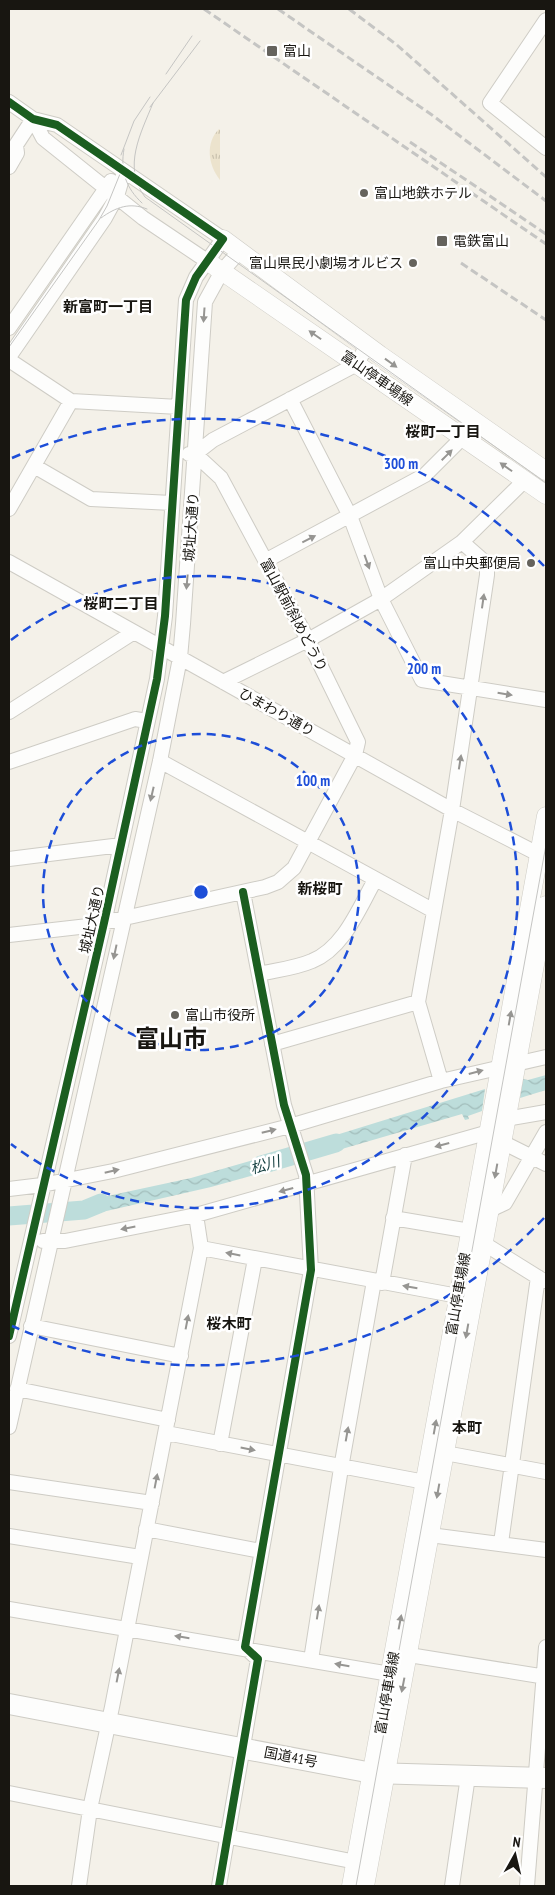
<svg xmlns="http://www.w3.org/2000/svg" width="555" height="1895" font-family="'PT Sans Narrow','Noto Sans JP',sans-serif">
<style>
.grass{fill:url(#grass-tufts)}
.water{fill:url(#water-waves)}
.lines{fill:none;stroke-linecap:round;stroke-linejoin:round}
.river{stroke:#bddddb;stroke-width:19}
.minor-casing{stroke:#ceccc5;stroke-width:16}
.major-casing{stroke:#ceccc5;stroke-width:19}
.highway-casing{stroke:#ceccc5;stroke-width:22}
.minor{stroke:#fdfdfc;stroke-width:14}
.major{stroke:#fdfdfc;stroke-width:18}
.highway{stroke:#fdfdfc;stroke-width:20}
.tram{stroke:#c5c5c3;stroke-width:1}
.rail{stroke:#c5c5c3;stroke-width:3;stroke-dasharray:8 4;stroke-linecap:butt}
.cycleway-casing{stroke:#fff;stroke-width:11}
.cycleway{stroke:#1b5e20;stroke-width:8}
.oneway{fill:#969592}
.ring{fill:none;stroke:#1d4ed8;stroke-width:2.5;stroke-dasharray:9 6}
.poi-dot{fill:#65635d;stroke:#fff;stroke-width:2}
.labels{text-anchor:middle;stroke-width:5;stroke-linejoin:round;paint-order:stroke}
.poi-label{font-size:14px;fill:#181611;stroke:#fff;text-anchor:start}
.street-label{font-size:14px;fill:#181611;stroke:#fff}
.neighbourhood-label{font-size:15px;font-weight:bold;fill:#181611;stroke:#fff}
.water-label{font-size:15px;font-style:italic;fill:#143f40;stroke:#fff}
.town-label{font-size:24px;font-weight:bold;fill:#181611;stroke:#fff}
.centre{fill:#1d4ed8;stroke:#fff;stroke-width:2.5}
.ring-label{font-size:15px;text-anchor:middle;font-weight:bold;fill:#1d4ed8;stroke:#fff;stroke-width:5;stroke-linejoin:round;paint-order:stroke}
</style>
<defs>
<pattern id="grass-tufts" width="24" height="20" patternUnits="userSpaceOnUse" patternTransform="scale(1.25)"><rect width="24" height="20" fill="#ece3cd"/><path d="M3 7l-1-3M5 7V3M7 7l1-3M15 17l-1-3M17 17v-4M19 17l1-3" fill="none" stroke="#cac2af"/></pattern>
<pattern id="water-waves" width="16" height="10" patternUnits="userSpaceOnUse" patternTransform="scale(1.25)"><rect width="16" height="10" fill="#bddddb"/><path d="M0 5q4-4 8 0t8 0" fill="none" stroke="#a2bdbb"/></pattern>
</defs>
<rect width="100%" height="100%" fill="#f4f1e9"/>
<path class="grass" d="M219 129 220 130V180C208 165 205 143 219 129Z"/>
<path class="water" d="M546 1075V1090L520 1098 523 1079 528 1080Z
M485 1089 482 1111 468 1116 469 1119 465 1120 462 1114 311 1158V1151L307 1144Z
M285 1151 290 1165 211 1187 76 1218 78 1203 89 1200 191 1178Z"/>
<g class="lines">
<path class="river" d="M261 1165 336 1143
M9 1216 84 1210 101 1203"/>
<g class="minor-casing">
<path id="minor" d="M546 20 490 103 546 148
M9 102 33 119 57 125 223 239 196 277 186 300 165 616 157 679 104 923 9 1336
M33 119 43 138 143 218 207 261
M9 167 17 153 16 145 33 119
M9 328 111 181
M9 357 105 218 117 196 124 172
M9 360 71 401 179 407
M290 399 350 516 381 599 422 680 546 700
M195 454 213 440 357 364 367 345
M34 466 91 499 172 503
M9 509 71 401
M265 561 425 475 463 437
M9 562 452 810 546 858
M223 682 308 640 381 599 462 542 525 480
M9 712 134 632
M160 761 434 911
M9 762 135 719 147 721
M9 859 121 845
M9 935 88 926 265 887 278 882 294 868 355 755 358 742 308 640 221 478 195 454H189
M259 974C277 970 296 968 312 961 344 948 359 908 375 880
M272 1044 418 1002
M441 1081 418 1002 452 810 487 575V564L462 542
M506 1119 546 1112
M502 1142 546 1164
M9 1189 42 1185 113 1171 290 1126 441 1081 546 1057
M490 1210 505 1203 546 1132
M393 1218 470 1231
M43 1241H65L196 1215 489 1132
M483 1243 544 1281
M201 1248 458 1296
M382 1283 405 1155
M31 1326 181 1356
M17 1389 168 1420
M9 1427 160 761 180 658 183 624 205 302 222 271 239 252
M166 1433 425 1482
M220 1444 255 1259
M445 1453 546 1472
M9 1482 152 1503
M146 1529 261 1551
M430 1535 546 1550
M9 1536 140 1557
M501 1543 538 1277
M9 1609 390 1674
M409 1655 546 1677
M311 1660 341 1468 374 1281
M9 1793 356 1862
M79 1886 90 1809 112 1707 201 1248 196 1215
M219 1886 258 1659 245 1647 311 1270 306 1175 284 1105 243 892
M452 1886 468 1776
M527 1886 546 1647"/>
</g>
<g class="major-casing">
<path id="major" d="M223 239 380 355 546 471
M207 261 546 495
M351 1886 546 816
M365 1886 546 905"/>
</g>
<g class="highway-casing">
<path id="highway" d="M9 1704 372 1773 546 1778"/>
</g>
<use href="#minor" class="minor"/>
<use href="#major" class="major"/>
<use href="#highway" class="highway"/>
<path class="tram" d="M166 74 192 36
M153 103C141 133 122 167 145 197L546 483
M150 107 200 41
M124 149C120 171 126 188 142 203
M121 155 134 121 150 97
M101 218C116 207 130 202 147 209
M9 347 99 220 107 206 122 169
M356 1886 546 845"/>
<path class="rail" d="M204 9 546 244
M278 9 432 115 546 201
M349 9 397 45 546 177
M410 142 546 234
M461 263 546 320"/>
<g class="cycleway-casing">
<path id="cycleway" d="M9 102 33 119 57 125 223 239 196 277 186 300 165 616 157 679 104 923 9 1336
M219 1886 258 1659 245 1647 311 1270 306 1175 284 1105 243 892"/>
</g>
<use href="#cycleway" class="cycleway"/>
</g>
<defs><path id="oneway-solid" d="M-6-.8H1V-3.2L6.5 0L1 3.2V.8H-6Z" transform="scale(1.25)"/></defs>
<g class="oneway">
<use href="#oneway-solid" transform="translate(204 315) rotate(94)"/>
<use href="#oneway-solid" transform="translate(315 335) rotate(-145)"/>
<use href="#oneway-solid" transform="translate(391 363) rotate(36)"/>
<use href="#oneway-solid" transform="translate(447 455) rotate(-45)"/>
<use href="#oneway-solid" transform="translate(506 467) rotate(-145)"/>
<use href="#oneway-solid" transform="translate(309 539) rotate(-27)"/>
<use href="#oneway-solid" transform="translate(367 562) rotate(70)"/>
<use href="#oneway-solid" transform="translate(187 582) rotate(95)"/>
<use href="#oneway-solid" transform="translate(483 601) rotate(-82)"/>
<use href="#oneway-solid" transform="translate(505 694) rotate(9)"/>
<use href="#oneway-solid" transform="translate(460 762) rotate(-81)"/>
<use href="#oneway-solid" transform="translate(152 794) rotate(103)"/>
<use href="#oneway-solid" transform="translate(115 952) rotate(102)"/>
<use href="#oneway-solid" transform="translate(510 1018) rotate(-80)"/>
<use href="#oneway-solid" transform="translate(476 1072) rotate(-15)"/>
<use href="#oneway-solid" transform="translate(269 1131) rotate(-14)"/>
<use href="#oneway-solid" transform="translate(442 1145) rotate(165)"/>
<use href="#oneway-solid" transform="translate(112 1171) rotate(-13)"/>
<use href="#oneway-solid" transform="translate(496 1171) rotate(100)"/>
<use href="#oneway-solid" transform="translate(286 1190) rotate(165)"/>
<use href="#oneway-solid" transform="translate(128 1228) rotate(169)"/>
<use href="#oneway-solid" transform="translate(233 1254) rotate(-169)"/>
<use href="#oneway-solid" transform="translate(410 1287) rotate(-170)"/>
<use href="#oneway-solid" transform="translate(187 1322) rotate(-79)"/>
<use href="#oneway-solid" transform="translate(467 1331) rotate(100)"/>
<use href="#oneway-solid" transform="translate(435 1427) rotate(-80)"/>
<use href="#oneway-solid" transform="translate(347 1434) rotate(-80)"/>
<use href="#oneway-solid" transform="translate(248 1449) rotate(11)"/>
<use href="#oneway-solid" transform="translate(156 1481) rotate(-79)"/>
<use href="#oneway-solid" transform="translate(438 1491) rotate(100)"/>
<use href="#oneway-solid" transform="translate(318 1612) rotate(-81)"/>
<use href="#oneway-solid" transform="translate(400 1622) rotate(-79)"/>
<use href="#oneway-solid" transform="translate(182 1637) rotate(-171)"/>
<use href="#oneway-solid" transform="translate(342 1665) rotate(-170)"/>
<use href="#oneway-solid" transform="translate(118 1675) rotate(-79)"/>
<use href="#oneway-solid" transform="translate(403 1685) rotate(101)"/>
</g>
<g class="ring">
<circle cx="201" cy="892" r="158"/>
<path d="M11 640A316 316 0 1 1 11 1144"/>
<path d="M544 1218A473 473 0 0 1 12 1326M12 458A473 473 0 0 1 544 566"/>
</g>
<g class="poi-dot">
<rect x="266" y="45" width="12" height="12" rx="2.5"/>
<circle cx="364" cy="193" r="5"/>
<rect x="436" y="235" width="12" height="12" rx="2.5"/>
<circle cx="413" cy="263" r="5"/>
<circle cx="531" cy="563" r="5"/>
<circle cx="175" cy="1015" r="5"/>
</g>
<g class="labels">
<g class="poi-label">
<text x="283" y="56">富山</text>
<text x="374" y="198">富山地鉄ホテル</text>
<text x="453" y="246">電鉄富山</text>
<text x="403" y="268" text-anchor="end">富山県民小劇場オルビス</text>
<text x="521" y="568" text-anchor="end">富山中央郵便局</text>
<text x="185" y="1020">富山市役所</text>
</g>
<g class="street-label">
<text transform="translate(377 378) rotate(35)" y="5">富山停車場線</text>
<text transform="translate(191 527) rotate(-86)" y="5">城址大通り</text>
<text transform="translate(294 615) rotate(62)" y="5">富山駅前斜めどうり</text>
<text transform="translate(277 712) rotate(29)" y="5">ひまわり通り</text>
<text transform="translate(92 919) rotate(-77)" y="5">城址大通り</text>
<text transform="translate(458 1294) rotate(-80)" y="5">富山停車場線</text>
<text transform="translate(387 1693) rotate(-80)" y="5">富山停車場線</text>
<text transform="translate(291 1757) rotate(11)" y="5">国道41号</text>
</g>
<g class="neighbourhood-label">
<text x="108" y="312">新富町一丁目</text>
<text x="443" y="437">桜町一丁目</text>
<text x="121" y="609">桜町二丁目</text>
<text x="320" y="894">新桜町</text>
<text x="229" y="1329">桜木町</text>
<text x="467" y="1433">本町</text>
</g>
<g class="water-label">
<text transform="translate(265 1165) rotate(-16)" y="5">松川</text>
</g>
<g class="town-label">
<text x="171" y="1047">富山市</text>
</g>
</g>
<circle cx="201" cy="892" r="8" class="centre"/>
<g class="ring-label">
<text x="401" y="469">300 m</text>
<text x="424" y="674">200 m</text>
<text x="313" y="786">100 m</text>
</g>
<rect width="555" height="1895" fill="none" stroke="#181611" stroke-width="20"/>
<g transform="translate(515 1855) rotate(8)" stroke="#ffffff" stroke-width="4" paint-order="stroke">
<path d="M0-4L9 19L0 12L-9 19Z" fill="#181611"/>
<text y="-8" font-size="14" font-weight="bold" text-anchor="middle" fill="#181611">N</text>
</g>
</svg>
